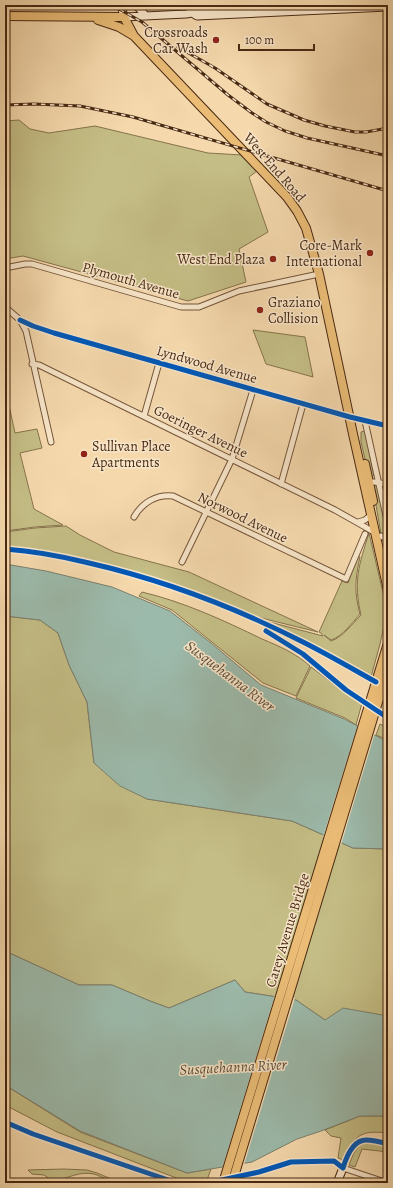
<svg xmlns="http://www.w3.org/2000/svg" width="393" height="1188" font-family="Alegreya,serif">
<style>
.green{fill:#c4bd85;stroke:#86734c}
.water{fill:#9cbaab;stroke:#7b806e}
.pier{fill:#f5d9ad}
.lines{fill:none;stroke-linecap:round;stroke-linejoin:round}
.street-casing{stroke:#74553a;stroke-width:7}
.secondary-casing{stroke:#492913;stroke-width:9}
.primary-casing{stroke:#492913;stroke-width:10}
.street{stroke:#f8e6ca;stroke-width:5}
.secondary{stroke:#f8e6ca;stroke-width:7}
.primary{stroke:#eabc76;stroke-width:8}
.rail-casing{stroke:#492913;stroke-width:3}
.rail{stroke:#f8e6ca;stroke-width:1.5;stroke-dasharray:4.5;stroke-linecap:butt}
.cycleway-casing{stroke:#f8e6ca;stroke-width:8}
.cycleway{stroke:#0057b8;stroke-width:5}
.poi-dot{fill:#8f2418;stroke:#f8e6ca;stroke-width:1.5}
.labels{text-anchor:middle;stroke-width:3;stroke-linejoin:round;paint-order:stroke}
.poi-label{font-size:14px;fill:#492913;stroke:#f8e6ca;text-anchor:end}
.street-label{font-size:14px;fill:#492913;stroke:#f8e6ca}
.water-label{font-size:15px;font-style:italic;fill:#5e4d39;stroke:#f8e6ca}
</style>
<rect width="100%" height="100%" fill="#f5d9ad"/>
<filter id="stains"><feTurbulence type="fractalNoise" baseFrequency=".005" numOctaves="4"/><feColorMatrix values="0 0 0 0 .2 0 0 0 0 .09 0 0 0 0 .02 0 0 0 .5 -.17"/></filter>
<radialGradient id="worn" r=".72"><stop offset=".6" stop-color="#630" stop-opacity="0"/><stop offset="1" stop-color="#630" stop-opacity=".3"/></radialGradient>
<path class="green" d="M19 120 30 129 49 133 95 126 208 153 242 155 257 171 249 177 268 232 239 249 246 282 188 301 23 256 5 259V121Z
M253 330 305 337 313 377 266 364Z
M5 387 15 433 37 429 42 448 20 453 34 509 63 525 35 527 5 531Z
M365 431 374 475 372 477 369 476 361 442V432Z
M374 485 378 487 388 532 385 536 381 534 373 488Z
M66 526 80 535 114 552 189 572 318 632 253 616 180 587 123 569 66 556 5 547V532L35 528Z
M369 533 384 597 385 621 380 644 371 677 310 644 258 619 323 636 321 633 319 632 342 581 348 583 358 556 360 557C355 579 354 592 360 614 352 623 343 636 331 640L324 635 331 641C343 637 352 624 361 615 353 581 359 565 369 533Z
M142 592C184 602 223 620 262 639 279 646 297 654 310 666L296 696 263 683 172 610 139 596Z
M5 616 40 620 58 633 69 665 87 702 94 763 147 799 292 821 353 848 388 849V1016L325 1020 296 1000 245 992 235 980 169 1008 150 1001 112 985H79L5 951Z
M311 667 339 688 362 703 356 725 345 718 296 698Z
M380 724 388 728V740L376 735Z
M5 1085 80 1132 187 1173 211 1169 207 1180 179 1179 57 1132 5 1105Z
M360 1116H388V1133C358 1130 357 1135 343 1160L338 1158 341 1138 331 1136 325 1130Z
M367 1141 388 1144V1152L362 1149 355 1167 349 1165C353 1155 356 1144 367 1141Z
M64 1169 87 1170 97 1173 121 1183C111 1183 103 1177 94 1174 80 1171 67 1178 54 1182L44 1175 32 1174 28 1170Z"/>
<path class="water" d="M5 564 46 571 112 587 170 611 211 643 261 685 344 719 388 742V849L353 848 292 821 147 799 120 786 94 763 87 702 69 665 58 633 40 620 5 616Z
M5 951 79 985H112L150 1001 169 1008 235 980 245 992 296 1000 325 1020 343 1008 388 1016V1116H360L321 1131 297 1139 252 1162 187 1173 80 1131 5 1085Z"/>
<path class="pier" d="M358 724 375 733 341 845 323 837Z
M275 995 295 998 244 1165 222 1169Z"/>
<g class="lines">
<g class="street-casing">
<path id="street" d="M5 268 25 264H32L181 307H199L239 291 319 274
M5 307 20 320 26 331 51 442
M20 320 33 326 54 333 350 417 388 426
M32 364 39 365 335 510 374 532
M144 416 159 363
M365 421 388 525
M369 482H374L388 484
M281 484 303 404
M134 517C142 503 156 494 173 496L346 579 365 534
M358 522 365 520 371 515
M381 536 388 540
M384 551 388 544
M182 562 232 459 253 390
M343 1168 388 1183"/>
</g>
<g class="secondary-casing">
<path id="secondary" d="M121 5 124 17 186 14 192 13 199 10 307 5
M136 5 146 16
M192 13 197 16 388 7
M337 1183 343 1168"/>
</g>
<g class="primary-casing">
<path id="primary" d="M5 16 124 17 134 36 287 197 297 211 306 228 319 274 353 434 388 590
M98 20 119 27 134 36
M365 464 373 501
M223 1183 388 643
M232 1183 388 669"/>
</g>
<use href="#street" class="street"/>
<use href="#secondary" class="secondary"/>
<use href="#primary" class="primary"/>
<g class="rail-casing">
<path id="rail" d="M112 5 142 22 228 95 252 113 266 122 285 131 307 138 388 156
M178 47 215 68 267 104 304 120 325 126 355 132H366L388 128
M5 105 34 104 80 106 133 117 388 191"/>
</g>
<use href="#rail" class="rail"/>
<g class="cycleway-casing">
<path id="cycleway" d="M20 320 33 326 54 333 350 417 388 426
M5 549C33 551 61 556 89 563 163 580 234 607 301 641 327 654 351 668 376 682
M266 631 303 654 346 690 388 718
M5 1122 33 1134 177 1183H208L259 1172 291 1162 334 1161 343 1168C346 1158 353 1140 366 1140 373 1140 381 1142 388 1144"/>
</g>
<use href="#cycleway" class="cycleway"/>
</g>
<g class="poi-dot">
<circle cx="216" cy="40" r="4"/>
<circle cx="370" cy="253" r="4"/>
<circle cx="273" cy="259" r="4"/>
<circle cx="260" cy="310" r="4"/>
<circle cx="84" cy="454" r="4"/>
</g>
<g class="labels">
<g class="poi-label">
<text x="208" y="37">Crossroads<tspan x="208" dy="16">Car Wash</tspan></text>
<text x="362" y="250">Core-Mark<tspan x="362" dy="16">International</tspan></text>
<text x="265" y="264">West End Plaza</text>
<text x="268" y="307" text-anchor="start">Graziano<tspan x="268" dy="16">Collision</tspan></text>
<text x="92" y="451" text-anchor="start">Sullivan Place<tspan x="92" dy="16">Apartments</tspan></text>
</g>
<g class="street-label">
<text transform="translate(275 167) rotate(49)" y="5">West End Road</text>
<text transform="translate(131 280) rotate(16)" y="5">Plymouth Avenue</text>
<text transform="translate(207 364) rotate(16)" y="5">Lyndwood Avenue</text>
<text transform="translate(201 431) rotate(26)" y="5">Goeringer Avenue</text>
<text transform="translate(243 517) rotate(26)" y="5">Norwood Avenue</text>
<text transform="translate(287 930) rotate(-73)" y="5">Carey Avenue Bridge</text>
</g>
<g class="water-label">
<text transform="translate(230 676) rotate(37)" y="5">Susquehanna River</text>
<text transform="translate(233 1067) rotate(-3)" y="5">Susquehanna River</text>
</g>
</g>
<rect width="393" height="1188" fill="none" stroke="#f5d9ad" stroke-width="20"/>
<rect x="6" y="6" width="381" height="1176" fill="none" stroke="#492913" stroke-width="2"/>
<rect x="10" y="10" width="373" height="1168" fill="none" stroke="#492913"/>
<path d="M239 44v6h75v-6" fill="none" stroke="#492913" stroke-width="2"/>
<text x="245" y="44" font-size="12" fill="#492913" stroke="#f8e6ca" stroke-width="3" paint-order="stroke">100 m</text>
<rect width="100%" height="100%" filter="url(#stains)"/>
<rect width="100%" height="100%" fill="url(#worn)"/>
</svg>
